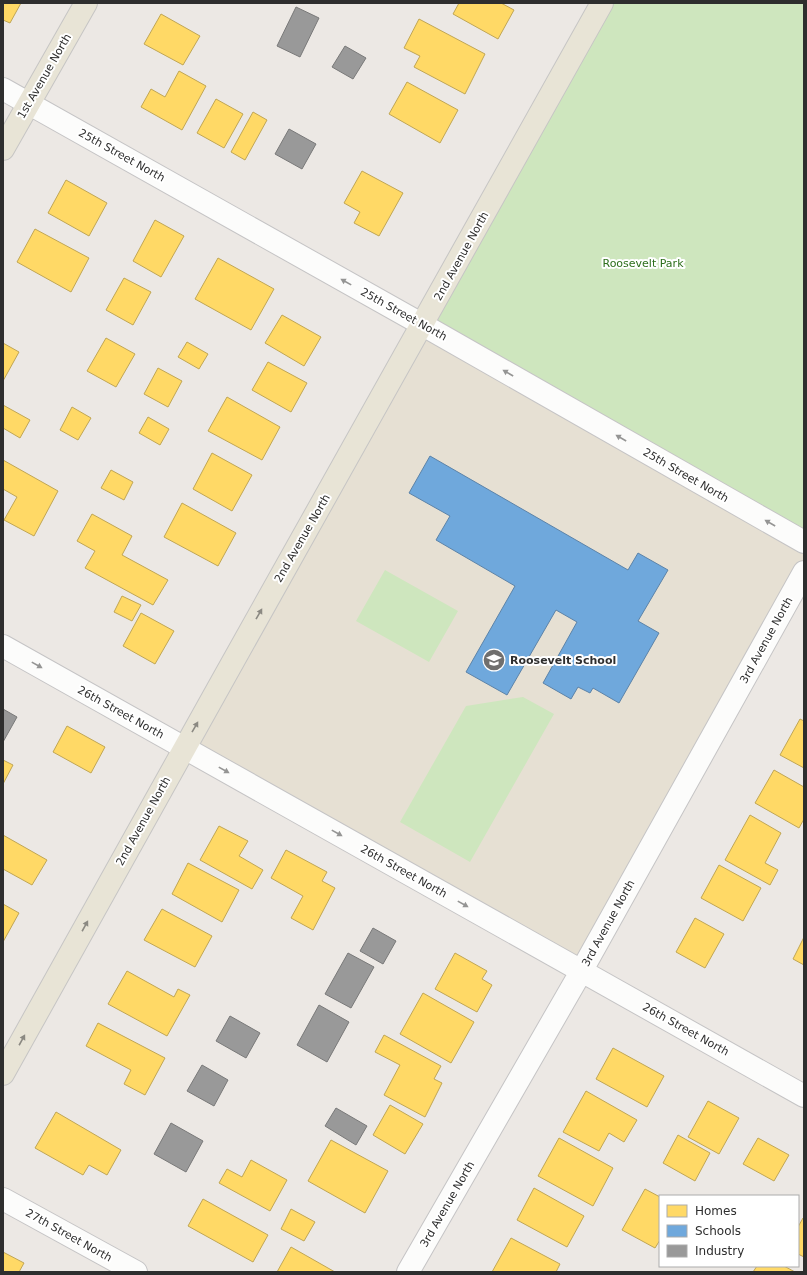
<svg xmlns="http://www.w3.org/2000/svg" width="807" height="1275" font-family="'DejaVu Sans',sans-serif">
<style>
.education{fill:#e6e0d3}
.green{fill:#cee6be}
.homes{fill:#ffd966;stroke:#c0a655}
.schools{fill:#6fa8dc;stroke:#5c83a8}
.industry{fill:#999;stroke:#797979}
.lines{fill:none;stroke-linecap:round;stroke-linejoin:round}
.minor-casing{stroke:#c5c4c5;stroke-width:24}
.major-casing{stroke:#c6c5c4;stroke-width:24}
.minor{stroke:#fcfcfb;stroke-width:22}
.major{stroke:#e8e4d6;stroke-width:22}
.oneway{fill:#959594}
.oneway2{fill:#8b8982}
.labels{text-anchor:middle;stroke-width:4;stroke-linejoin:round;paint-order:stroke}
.street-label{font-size:11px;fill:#2e2e2e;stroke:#fff}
.park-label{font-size:11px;fill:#2c6e1b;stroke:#fff}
.poi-label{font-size:11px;font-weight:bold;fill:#2e2e2e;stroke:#fff;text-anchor:start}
</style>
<rect width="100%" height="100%" fill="#ece8e4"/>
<path class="education" d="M423 325 804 542V572L582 970 183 747Z"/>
<path class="green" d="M602 3H804V542L423 325Z
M385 570 458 611 429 662 356 621Z
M523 697 554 714 470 862 400 822 466 706Z"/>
<path class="homes" d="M3 3H21L10 23 3 20Z
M459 3H501L514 10 498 39 453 14Z
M161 14 200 36 183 65 144 44Z
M419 19 485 54 465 94 414 67 420 56 404 48Z
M179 71 206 86 182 130 141 107 151 89 165 97Z
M407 82 458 110 440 143 389 114Z
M216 99 243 114 224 148 197 133Z
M253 112 267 120 245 160 231 152Z
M362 171 403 193 379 236 354 223 360 212 344 203Z
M66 180 107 203 89 236 48 213Z
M155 220 184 236 161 277 133 261Z
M35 229 89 258 71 292 17 262Z
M218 258 274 289 251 330 195 299Z
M124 278 151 292 133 325 106 310Z
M282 315 321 337 304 366 265 343Z
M106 338 135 354 116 387 87 371Z
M187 342 208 354 199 369 178 357Z
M3 343 19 352 3 381Z
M268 362 307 383 291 412 252 390Z
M158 368 182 381 168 407 144 394Z
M227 397 280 427 262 460 208 431Z
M3 405 30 420 20 438 3 428Z
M72 407 91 418 78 440 60 430Z
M148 417 169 429 160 445 139 433Z
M212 453 252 475 232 511 193 489Z
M3 460 58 491 34 536 4 520 17 497 3 489Z
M111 470 133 482 124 500 101 488Z
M182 503 236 533 218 566 164 537Z
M92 514 132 536 122 555 168 580 153 605 85 568 95 551 77 541Z
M122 596 141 605 132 621 114 612Z
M141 613 174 631 155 664 123 646Z
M800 719 804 721V768L780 755Z
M67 726 105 747 91 773 53 752Z
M3 760 13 765 3 784Z
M774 770 804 787V819L799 828 755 803Z
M750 815 781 833 765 863 778 870 770 885 725 860Z
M219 826 248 841 239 856 263 870 252 889 200 860Z
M3 835 47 860 32 885 3 869Z
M286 850 327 872 322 881 335 888 313 930 291 918 303 896 271 878Z
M188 863 239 890 222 922 172 894Z
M719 865 761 888 743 921 701 898Z
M3 904 19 913 3 942Z
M162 909 212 936 195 967 144 940Z
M695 918 724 934 705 968 676 952Z
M804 937V965L793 959Z
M455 953 487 971 482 979 492 985 477 1012 435 989Z
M127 971 174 997 178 989 190 995 167 1036 108 1004Z
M423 993 474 1022 451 1063 400 1034Z
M98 1023 165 1058 145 1095 124 1084 131 1070 86 1046Z
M384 1035 441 1066 434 1079 442 1083 425 1117 384 1095 400 1065 375 1052Z
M613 1048 664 1076 647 1107 596 1079Z
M586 1091 637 1120 624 1142 609 1133 599 1151 563 1132Z
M708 1101 739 1118 719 1154 688 1137Z
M390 1105 423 1124 405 1154 373 1135Z
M56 1112 121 1150 107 1175 89 1165 83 1175 35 1148Z
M678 1135 710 1153 695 1181 663 1163Z
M559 1138 613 1168 593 1206 538 1176Z
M758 1138 789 1155 774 1181 743 1164Z
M331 1140 388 1171 365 1213 308 1181Z
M251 1160 287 1180 270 1211 219 1183 227 1169 242 1177Z
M534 1188 584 1216 567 1247 517 1220Z
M645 1189 660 1197V1240L655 1248 622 1230Z
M203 1199 268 1235 253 1262 188 1226Z
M291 1209 315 1222 304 1241 281 1229Z
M803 1218 804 1219V1257L798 1254V1227Z
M511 1238 560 1264 556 1272H492Z
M291 1247 335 1272H277Z
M3 1252 24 1263 19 1272H3Z
M757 1266H784L795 1272H753Z"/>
<path class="schools" d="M430 456 628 570 638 553 668 570 638 621 659 633 619 703 593 688 590 693 578 687 571 699 543 683 577 622 556 610 507 695 466 672 515 586 436 540 450 516 409 493Z"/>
<path class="industry" d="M296 7 319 18 300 57 277 46Z
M345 46 366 58 353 79 332 67Z
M289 129 316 144 302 169 275 154Z
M3 709 17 717 3 742Z
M373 928 396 941 383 964 360 951Z
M348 953 374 967 351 1008 325 994Z
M319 1005 349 1022 327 1062 297 1045Z
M230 1016 260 1033 246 1058 216 1041Z
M202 1065 228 1080 214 1106 187 1091Z
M336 1108 367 1126 356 1145 325 1126Z
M171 1123 203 1141 186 1172 154 1154Z"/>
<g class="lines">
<g class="minor-casing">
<path id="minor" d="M3 89 423 325 804 542
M3 646 804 1096
M3 1199 136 1272
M408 1272 582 970 804 572"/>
</g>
<g class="major-casing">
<path id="major" d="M3 149 86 3
M3 1074C201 716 403 361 602 3"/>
</g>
<use href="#minor" class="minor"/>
<use href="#major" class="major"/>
</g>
<defs><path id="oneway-solid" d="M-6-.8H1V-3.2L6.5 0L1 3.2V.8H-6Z"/></defs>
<g class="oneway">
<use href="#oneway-solid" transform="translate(346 282) rotate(-151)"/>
<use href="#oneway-solid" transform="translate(508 373) rotate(-150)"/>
<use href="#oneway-solid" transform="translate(621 438) rotate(-150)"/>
<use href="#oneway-solid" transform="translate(770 523) rotate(-150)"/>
<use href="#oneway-solid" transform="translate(37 665) rotate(29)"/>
<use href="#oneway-solid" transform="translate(224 770) rotate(29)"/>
<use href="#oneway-solid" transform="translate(337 833) rotate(29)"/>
<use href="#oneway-solid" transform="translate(463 904) rotate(29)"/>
</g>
<g class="oneway2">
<use href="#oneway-solid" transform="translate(259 614) rotate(-60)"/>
<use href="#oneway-solid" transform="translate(195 727) rotate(-60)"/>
<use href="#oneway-solid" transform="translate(85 926) rotate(-61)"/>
<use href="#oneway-solid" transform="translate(22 1040) rotate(-61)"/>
</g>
<defs>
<g id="school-disc" transform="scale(1.15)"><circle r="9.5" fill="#706f6e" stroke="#fff"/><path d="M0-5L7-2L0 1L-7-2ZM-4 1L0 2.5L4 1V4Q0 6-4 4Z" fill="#fff"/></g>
</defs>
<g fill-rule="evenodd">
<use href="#school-disc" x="494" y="660"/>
</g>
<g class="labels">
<g class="street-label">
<text transform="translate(44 76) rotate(-60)" y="4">1st Avenue North</text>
<text transform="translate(122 155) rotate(29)" y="4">25th Street North</text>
<text transform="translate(461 256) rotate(-61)" y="4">2nd Avenue North</text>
<text transform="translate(404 314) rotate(29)" y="4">25th Street North</text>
<text transform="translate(686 475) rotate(30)" y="4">25th Street North</text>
<text transform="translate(302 538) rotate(-60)" y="4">2nd Avenue North</text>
<text transform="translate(766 640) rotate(-61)" y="4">3rd Avenue North</text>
<text transform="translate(121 712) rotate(29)" y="4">26th Street North</text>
<text transform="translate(143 821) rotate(-61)" y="4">2nd Avenue North</text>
<text transform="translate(404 871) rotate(29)" y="4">26th Street North</text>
<text transform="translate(608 923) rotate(-61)" y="4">3rd Avenue North</text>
<text transform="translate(686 1029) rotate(29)" y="4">26th Street North</text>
<text transform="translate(447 1204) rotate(-60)" y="4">3rd Avenue North</text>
<text transform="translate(69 1235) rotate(29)" y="4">27th Street North</text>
</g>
<g class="park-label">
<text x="643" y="267">Roosevelt Park</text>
</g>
<g class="poi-label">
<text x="510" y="664">Roosevelt School</text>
</g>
</g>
<rect width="807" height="1275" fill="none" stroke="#2e2e2e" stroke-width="8"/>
<rect x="659" y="1195" width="140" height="72" fill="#ffffff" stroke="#ababab"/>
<rect x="667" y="1205" width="20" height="12" fill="#ffd966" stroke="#ababab"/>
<text x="695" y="1215" font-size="12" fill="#2e2e2e">Homes</text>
<rect x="667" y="1225" width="20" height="12" fill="#6fa8dc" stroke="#ababab"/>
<text x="695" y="1235" font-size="12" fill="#2e2e2e">Schools</text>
<rect x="667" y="1245" width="20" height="12" fill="#999999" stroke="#ababab"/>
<text x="695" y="1255" font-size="12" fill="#2e2e2e">Industry</text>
</svg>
